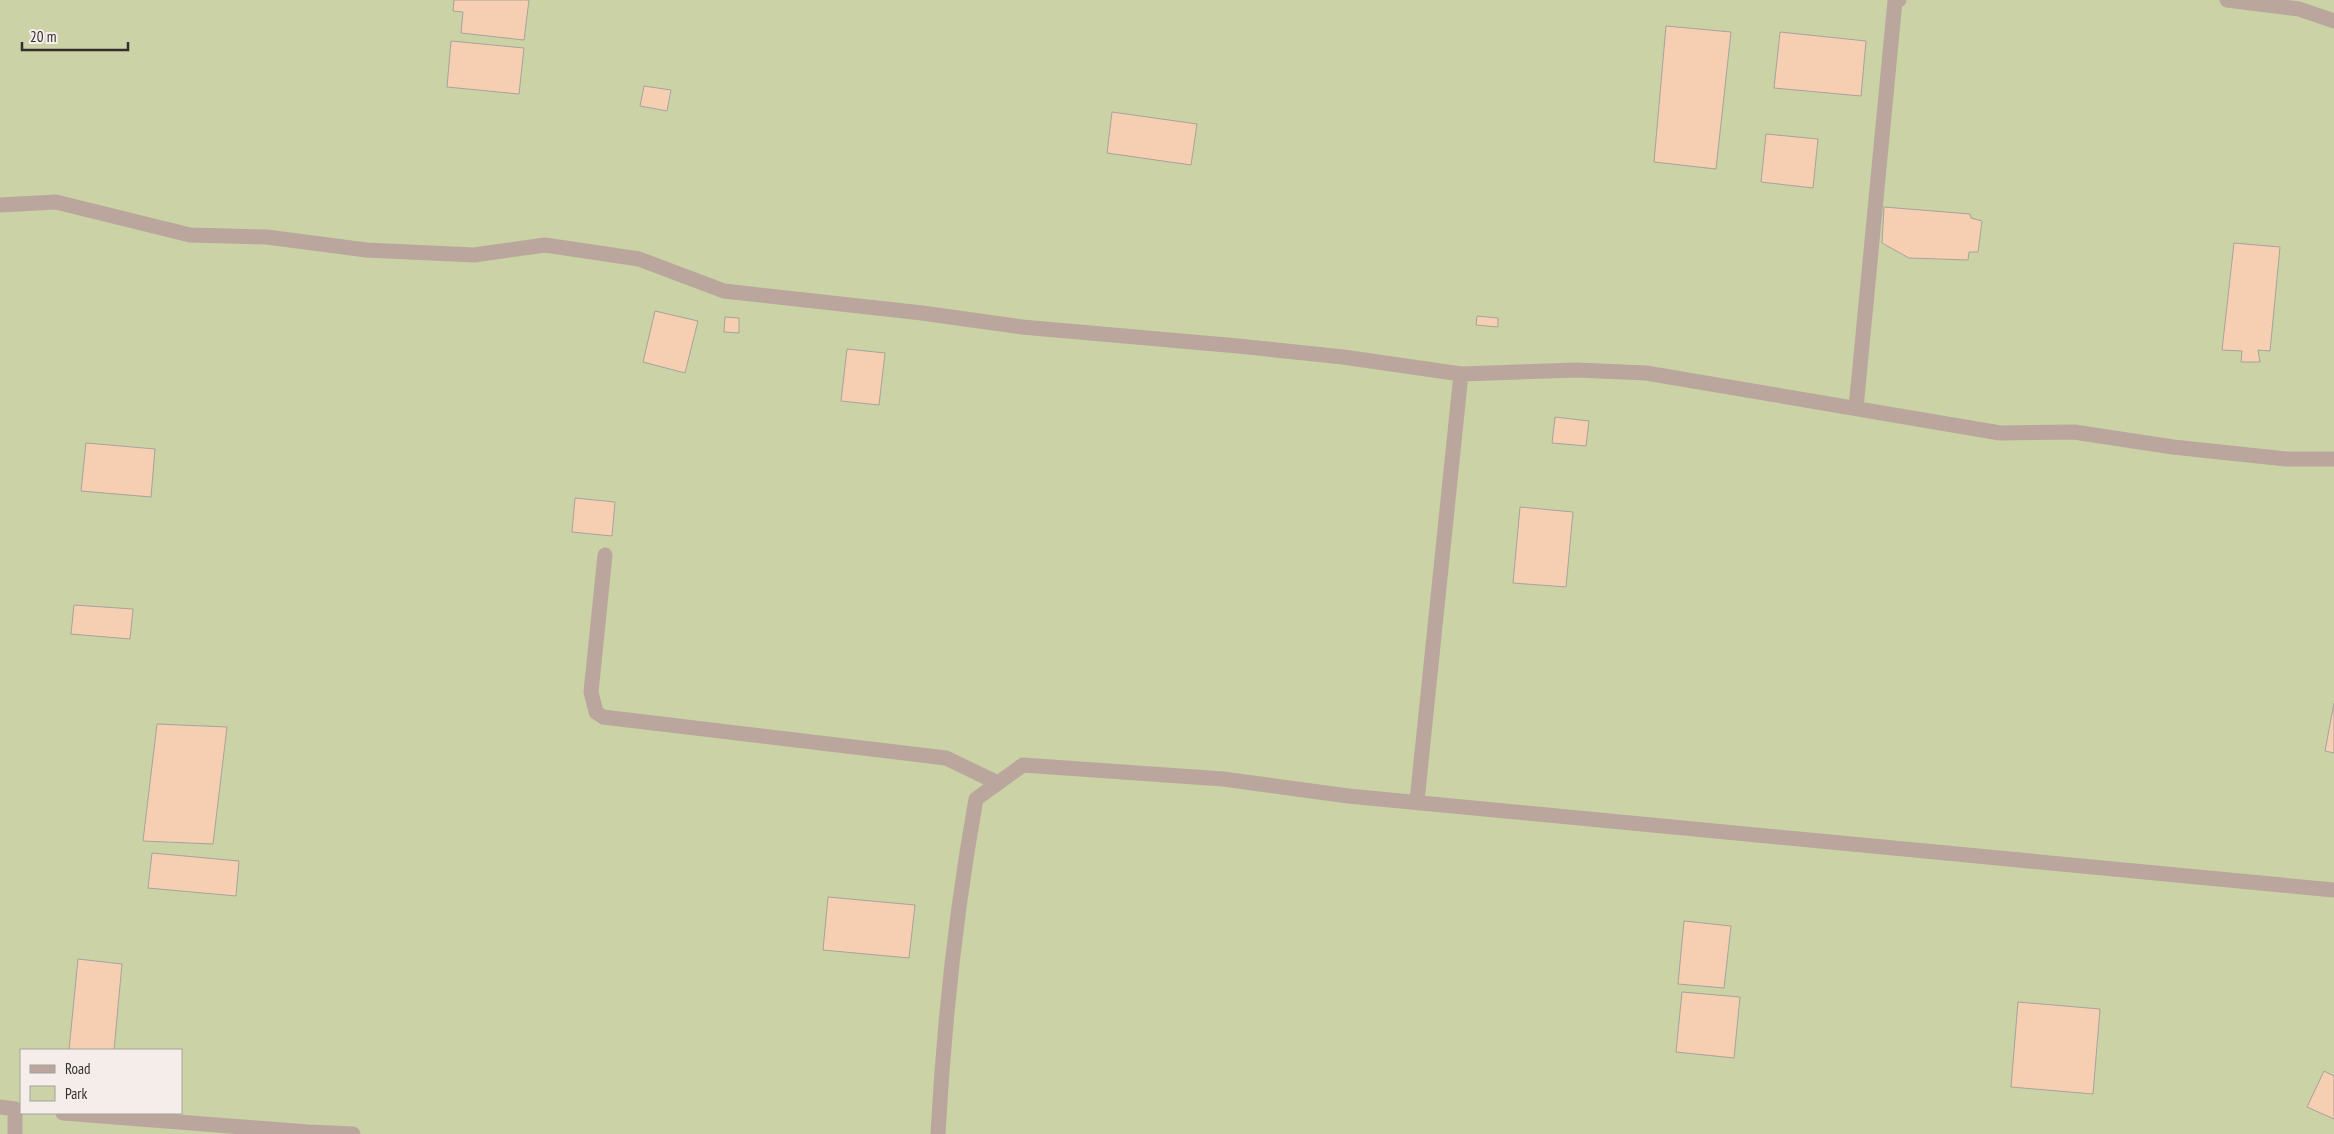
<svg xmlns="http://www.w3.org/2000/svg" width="2334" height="1134" font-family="'PT Sans Narrow',sans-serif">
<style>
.green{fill:#cad2a6;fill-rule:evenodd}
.building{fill:#f6ceb2;stroke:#a8a29e}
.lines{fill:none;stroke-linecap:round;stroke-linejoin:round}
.minor{stroke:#baa69d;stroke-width:15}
</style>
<rect width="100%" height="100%" fill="#f4ede9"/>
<path class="green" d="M0 0H2334V1134H0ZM21 1050H181V1113H21Z"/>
<path class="building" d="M454 0H529L524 40 461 33 463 12 453 11Z
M1666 26 1731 32 1716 169 1654 162Z
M1780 32 1866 41 1861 96 1774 88Z
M451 41 524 48 519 94 447 87Z
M644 86 671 90 667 111 640 106Z
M1112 112 1197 124 1191 165 1107 153Z
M1766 134 1818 139 1813 188 1761 182Z
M1884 207 1970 214 1971 218 1982 221 1978 252H1969L1968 260 1909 258 1882 243Z
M2234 243 2280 247 2270 351 2258 350 2260 362H2241L2242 351 2222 350Z
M655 311 698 321 685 373 643 362Z
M1477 316 1498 318V327L1476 325Z
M725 317 739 318V333L724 332Z
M847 349 885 353 879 405 841 401Z
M1555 417 1589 421 1586 446 1552 443Z
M86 443 155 449 151 497 81 491Z
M575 498 615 502 612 536 572 532Z
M1520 507 1573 512 1566 587 1513 583Z
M74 605 133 609 130 639 71 634Z
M2334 703V753L2325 751Z
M157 724 227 727 213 844 143 841Z
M152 853 239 861 236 896 148 888Z
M828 897 915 905 909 958 823 950Z
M1684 921 1731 926 1724 988 1678 984Z
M78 959 122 964 114 1050H69Z
M1682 992 1740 997 1734 1058 1676 1052Z
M2018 1002 2100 1009 2093 1094 2011 1087Z
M2324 1071 2334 1076V1119L2307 1107Z"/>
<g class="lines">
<path class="minor" d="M2227 0 2299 9 2334 21
M0 205 56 202 190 235 267 237 366 250 474 255 545 245 639 259 724 291 922 313 1022 327 1238 346 1343 357 1461 374 1576 370 1646 373 2000 433 2074 432 2173 447 2286 459H2334
M1856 408 1895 1 1899 0
M605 555 591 692 596 712 603 717 946 758 998 783
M1417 801 1461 374
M0 1107 15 1109V1134
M63 1113 308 1132 309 1134
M308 1132 353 1134
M938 1134C944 1021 956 910 976 799L1023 765 1223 779 1348 796 2334 890"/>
</g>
<rect x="20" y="1049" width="162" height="65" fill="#f4ede9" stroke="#a6a19e"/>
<rect x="30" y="1065" width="25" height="8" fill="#baa69d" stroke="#a6a19e"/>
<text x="65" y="1074" font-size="15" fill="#322f2e">Road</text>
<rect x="30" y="1086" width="25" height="15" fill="#cad2a6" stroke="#a6a19e"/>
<text x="65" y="1099" font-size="15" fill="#322f2e">Park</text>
<path d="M22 42v8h106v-8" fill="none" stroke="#322f2e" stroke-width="2.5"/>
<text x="30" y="42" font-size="15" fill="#322f2e" stroke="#f4ede9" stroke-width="4" paint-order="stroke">20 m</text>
</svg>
